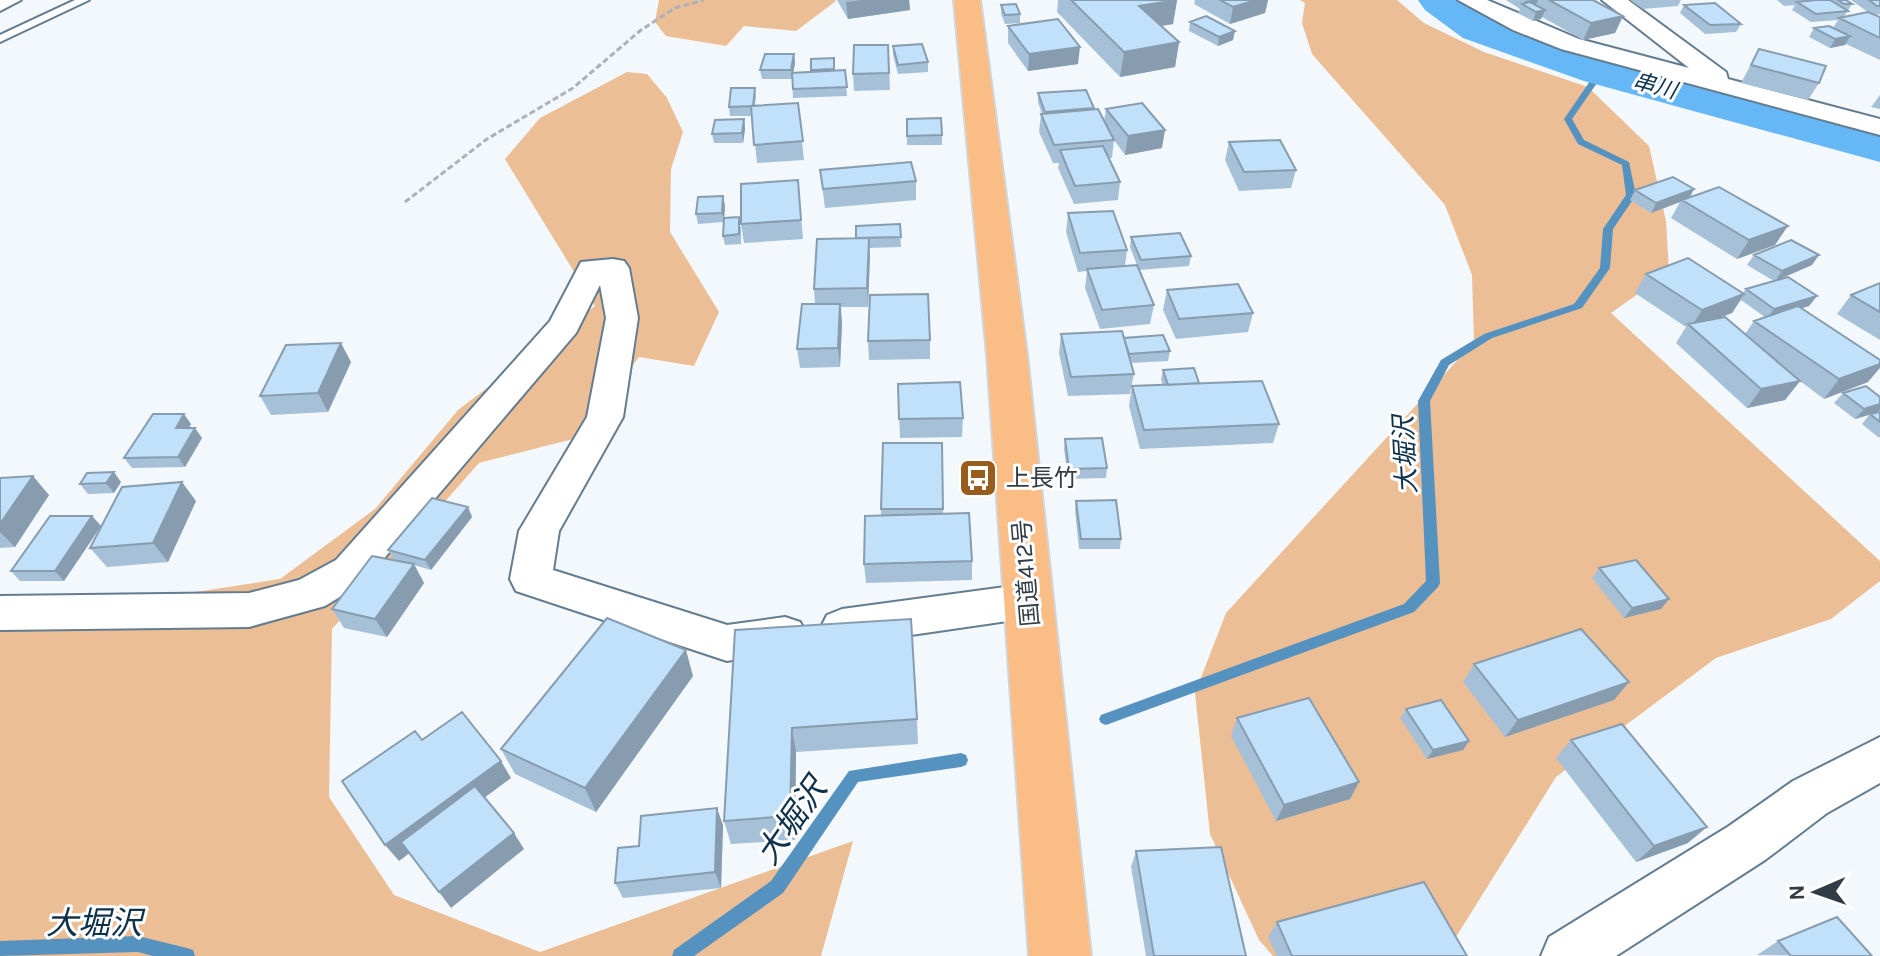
<svg xmlns="http://www.w3.org/2000/svg" width="1880" height="956" font-family="Karla,'Noto Sans JP',sans-serif">
<style>
.green{fill:#ecbe95}
.lines{fill:none;stroke-linecap:round;stroke-linejoin:round}
.stream{fill:#5692c0;fill-rule:evenodd}
.river{fill:#65b7f5;fill-rule:evenodd}
.lane-casing{stroke:#647c8f;stroke-width:4}
.street-casing{stroke:#647c8f;stroke-width:4}
.highway-casing{stroke:#d2d4d6;stroke-width:4}
.path{stroke:#abb2b8;stroke-width:3;stroke-dasharray:6 3;stroke-linecap:butt}
.lane{fill:#fff;fill-rule:evenodd}
.street{fill:#fff;fill-rule:evenodd}
.highway{fill:#fabd86;fill-rule:evenodd}
.wall{fill:#a6c1d7;fill-rule:evenodd}
.shaded-wall{fill:#879daf}
.building{fill:#c1e0fa;stroke:#879daf;stroke-width:2}
.labels{text-anchor:middle;stroke-width:6;stroke-linejoin:round;paint-order:stroke}
.far-water-label{font-size:22px;font-style:italic;fill:#0f324b;stroke:#fff}
.poi-label{font-size:24px;fill:#323c45;stroke:#fff;text-anchor:start}
.street-label{font-size:24px;fill:#323c45;stroke:#fff}
.water-label{font-size:26px;font-style:italic;fill:#0f324b;stroke:#fff}
.near-water-label{font-size:32px;font-style:italic;fill:#0f324b;stroke:#fff}
</style>
<rect width="100%" height="100%" fill="#f3f8fc"/>
<path class="green" d="M659 0H835L836 1 796 31 744 26 726 46 666 36 655 22Z
M1300 0H1397L1424 23 1484 52 1588 87 1649 146 1666 221 1669 272 1611 313 1880 561V581L1831 619 1716 658 1556 777 1444 956H1273L1259 940 1210 834 1195 693 1226 613 1474 342 1472 275 1445 205 1312 54 1302 23 1305 3Z
M627 72 647 74 667 98 683 132 671 169 670 232 719 312 694 366 639 357 577 438 479 463 332 629 329 797 394 895 540 952 853 841 821 956H0V622L280 579 375 509 458 410 595 306 505 159 540 118Z"/>
<g class="lines">
<path class="stream" d="M1599 68 1606 70 1572 119 1584 140 1629 162 1636 195 1613 229 1610 268 1582 308 1492 338 1449 365 1430 401 1440 583 1438 587 1414 612 1106 725 1101 723 1099 719 1101 715 1404 604 1426 581 1418 401 1441 360 1484 334 1574 304 1600 268 1603 229 1626 195 1622 165 1578 144 1564 119Z
M961 753 966 755 968 760 966 765 961 767 858 782 783 893 694 956H672L674 950 771 881 849 771Z
M138 936 187 948 193 950 195 956H153L138 952 0 956V941Z"/>
<path class="river" d="M1418 0H1472L1497 18 1620 59 1880 128V162L1584 81 1463 38 1425 10Z"/>
<g class="lane-casing">
<path id="lane" d="M75 0H89L0 42V35Z"/>
</g>
<g class="street-casing">
<path id="street" d="M0 0H21L0 11Z
M1458 0H1487L1579 39 1689 68 1602 0H1628L1726 72 1728 79 1880 119V135L1561 49 1513 30Z
M613 259 624 261 629 268 638 318 623 417 559 531 553 570 727 625 785 617 800 622 807 635 800 648 727 661 516 591 510 579 519 531 587 417 606 318 600 285 576 333 364 582 325 606 249 627 0 630V596L249 593 299 580 336 560 550 321 581 262Z
M1028 584 1043 589 1049 601 1043 613 1028 618 842 645 827 639 821 627 827 615 842 609Z
M1880 737V783L1827 813 1765 860 1616 956H1541L1549 937 1729 826 1793 781Z"/>
</g>
<g class="highway-casing">
<path id="highway" d="M954 0H980L1027 355 1091 956H1029L987 355Z"/>
</g>
<path class="path" d="M405 202 487 139 573 88 641 30 675 8 704 0"/>
<use href="#lane" class="lane"/>
<use href="#street" class="street"/>
<use href="#highway" class="highway"/>
</g>
<path class="wall" d="M837 0H909L910 10 848 19Z
M1058 0H1177L1173 24 1161 26 1179 42 1175 67 1120 77 1057 12Z
M1195 0H1268L1265 13 1230 24 1194 4Z
M1506 0H1593L1623 16 1615 33 1583 40 1542 17 1541 19 1533 21 1518 13 1520 9Z
M1630 0H1681L1678 6 1643 9Z
M1777 0H1846L1852 4 1844 17 1868 12 1851 0H1880V14L1874 15 1880 17V60L1846 44 1845 45 1830 48 1809 37 1814 28H1833L1838 20 1811 22 1792 10 1795 5 1784 6Z
M1001 5 1020 14V23L1005 24 1001 14Z
M1684 5 1741 24 1736 32 1705 34 1680 13Z
M1190 22 1233 40 1218 46 1189 31Z
M1008 26 1078 64 1028 71 1008 43Z
M888 45 890 90 854 91 853 74Z
M893 46 928 62V72L898 74 893 55Z
M1759 49 1819 83 1808 100 1741 83Z
M794 54 795 63 793 73 811 72V70L834 58 835 71 845 70 847 96 793 98 792 76V79H762L760 70Z
M755 88 756 97 755 106 798 103 804 160 757 163 752 116H730L729 107Z
M1038 93 1094 108 1104 121 1106 109 1162 148 1125 155 1114 140 1112 158H1109L1120 182 1118 200 1074 204 1058 168 1059 163H1053L1039 132 1041 114H1042L1038 102Z
M1880 95V109L1871 107Z
M744 119 745 129 743 143H714L712 134Z
M907 119 942 135V145H907Z
M1229 142 1296 170 1291 188 1239 191 1225 160Z
M820 170 916 181V200L825 208Z
M798 180 803 239 744 243 741 224Z
M1635 190 1690 197 1775 245 1737 259 1671 218 1680 202 1651 213 1630 200Z
M723 196 725 206 724 218 741 227V244L725 245 723 236 724 222 698 224 696 214Z
M1068 213 1127 250 1125 266 1154 305 1150 324 1100 329 1085 288 1087 271 1078 272 1066 232Z
M900 224 901 247 869 248 868 307H841L842 323 840 367 800 368 797 349 815 304 814 289 856 238Z
M1131 237 1191 256 1189 266 1139 270 1130 247Z
M1754 255 1812 265 1779 279 1817 296 1809 306 1802 308 1868 382 1824 399 1800 381 1785 400 1747 408 1676 343 1686 327 1635 293 1646 274 1743 293 1746 289 1774 281 1747 265ZM1741 300 1765 317 1754 321 1745 334 1719 318 1732 313Z
M1880 283V340L1837 314 1851 295Z
M1167 290 1253 313 1248 332 1176 339 1163 310Z
M1061 334 1124 338 1170 351 1168 361 1131 363 1134 374 1130 394 1068 396 1059 353Z
M930 340V359L869 360 868 341Z
M351 362 328 412 271 415 260 396Z
M1163 370 1199 383 1279 424 1273 443 1140 449 1129 406 1132 386 1163 385 1161 380Z
M898 384 963 418 962 437 900 438Z
M1843 393 1880 397V410L1878 412H1880V437H1878L1862 424 1869 415 1855 419 1834 403Z
M191 424 189 428 202 438 185 467 132 468 124 458Z
M1065 439 1107 468 1106 478 1068 479 1064 449Z
M942 443 943 514 972 561V580L866 583 864 564 881 515V509Z
M0 478 49 495 15 547 0 548Z
M121 482 114 493 88 494 80 484Z
M196 501 168 562 107 567 90 548Z
M1076 501 1121 539 1120 549H1079L1075 510Z
M468 507 472 517 431 570 414 565 424 583 387 637 344 628 332 609 405 563 394 560 388 550Z
M92 516 101 526 64 581H20L11 571Z
M1599 568 1669 599 1661 609 1624 618 1592 578Z
M735 630 917 719 918 744 796 752 795 840 731 844 724 821Z
M1474 664 1629 682 1614 700 1505 737 1463 682Z
M693 676 596 812 515 774 501 749Z
M1406 709 1469 741 1463 750 1427 759 1400 718Z
M1237 718 1359 782 1350 799 1276 821 1231 736Z
M1571 740 1688 843 1636 862 1556 758Z
M723 825 721 888 623 898 615 883 639 846Z
M1136 851 1246 956H1146L1131 867Z
M1277 922 1467 956H1277L1268 937Z
M1778 941 1872 956 1757 955Z"/>
<path class="shaded-wall" d="M862 0H909L910 10 848 19 846 2Z
M1177 0 1173 24 1136 30 1139 6Z
M1256 0H1268L1265 13 1230 24 1233 7Z
M1532 0H1538L1535 7 1524 5 1525 1Z
M1545 10 1541 19 1533 21 1536 12Z
M1623 16 1615 33 1583 40 1591 23Z
M1235 31 1233 40 1218 46 1219 37Z
M1850 36 1845 45 1830 48 1835 39Z
M1179 42 1175 67 1120 77 1124 52Z
M1080 47 1078 64 1028 71 1029 54Z
M794 54 795 63 792 79 791 70Z
M744 119 745 129 743 143 742 133Z
M1165 130 1162 148 1125 155 1128 136Z
M1694 189 1689 199 1682 200 1680 202 1651 213 1656 203Z
M723 196 725 206 724 222 722 213Z
M1788 226 1775 245 1737 259 1749 240Z
M869 238 870 257 868 307 867 288Z
M1819 255 1812 265 1775 281 1782 271Z
M1744 294 1732 313 1693 328 1691 327 1702 310Z
M1817 296 1809 306 1767 319 1774 309Z
M840 304 842 323 840 367 838 348Z
M341 343 351 362 328 412 318 393Z
M1880 364V368L1868 382 1824 399 1839 379Z
M1800 381 1785 400 1747 408 1761 389Z
M1880 404V410L1878 412 1855 419 1864 409Z
M184 414 191 424 183 438 176 428Z
M195 428 202 438 185 467 178 457Z
M114 472 121 482 114 493 106 483Z
M33 476 49 495 15 547 0 532V524Z
M182 482 196 501 168 562 153 543Z
M468 507 472 517 431 570 425 560Z
M92 516 101 526 64 581 55 571Z
M414 564 424 583 387 637 375 619Z
M1669 599 1661 609 1624 618 1632 608Z
M686 650 693 676 596 812 585 788Z
M1629 682 1614 700 1505 737 1518 720Z
M792 728 796 752 795 840 790 816Z
M1469 741 1463 750 1427 759 1433 750Z
M501 761 511 778 399 861 385 845Z
M1359 782 1350 799 1276 821 1284 805Z
M717 808 723 825 721 888 715 872Z
M1707 827 1688 843 1636 862 1654 846Z
M514 833 524 849 451 908 439 892Z"/>
<path class="building" d="M1071 0H1177L1139 6 1179 42 1124 52Z
M1220 0H1256L1233 7Z
M1549 0H1593L1623 16 1591 23Z
M1816 0H1830L1848 11 1816 14 1797 2Z
M1838 0H1846L1852 4H1844Z
M1869 0H1880V6H1877Z
M1530 2 1545 10 1536 12 1522 4Z
M1715 3 1741 24 1710 25 1684 5Z
M1016 4 1020 14 1005 15 1001 5Z
M1868 12 1880 17V38L1839 18Z
M1206 16 1235 31 1219 37 1190 22Z
M1058 19 1080 47 1029 54 1008 26Z
M1829 26 1850 36 1835 39 1814 28Z
M922 44 928 62 898 65 893 46Z
M854 45H888L889 73 853 74Z
M1759 49 1826 66 1819 83 1751 65Z
M765 54H794L791 70H760Z
M834 58V69L811 70V59Z
M845 70 847 87 793 89 792 73Z
M731 88H755L753 106 729 107Z
M1086 90 1094 108 1045 112 1038 93Z
M798 103 803 141 754 145 751 106Z
M1142 103 1165 130 1128 136 1106 109Z
M1098 109 1114 140 1054 145 1041 114Z
M941 118 942 135 907 136V119Z
M744 119 742 133 712 134 715 120Z
M1280 140 1296 170 1244 172 1229 142Z
M1103 146 1120 182 1075 186 1060 150Z
M911 162 916 181 823 189 820 170Z
M1673 177 1694 189 1656 203 1635 190Z
M798 180 801 220 741 224V184Z
M1719 187 1788 226 1749 240 1682 200Z
M723 196 722 213 696 214 698 197Z
M1113 211 1127 250 1080 253 1068 213Z
M739 217V234L723 236 724 218Z
M900 224 901 237 856 238V226Z
M1180 233 1191 256 1141 260 1131 237Z
M869 238 867 288 814 289 817 239Z
M1791 240 1819 255 1782 271 1754 255Z
M1688 258 1744 294 1702 310 1646 274Z
M1137 265 1154 305 1102 310 1087 269Z
M1788 277 1817 296 1774 309 1746 289Z
M1880 283V312L1851 295Z
M1238 284 1253 313 1179 319 1167 290Z
M928 294 930 340 868 341 870 295Z
M802 304H840L838 348 797 349Z
M1798 306 1880 360V364L1839 379 1754 321Z
M1725 317 1800 381 1761 389 1688 324Z
M1122 331 1134 374 1071 377 1061 334Z
M1163 335 1170 351 1129 354 1124 338Z
M341 343 318 393 260 396 286 345Z
M1194 368 1199 383 1168 385 1163 370Z
M1262 381 1279 424 1144 430 1132 386Z
M960 382 963 418 899 419 898 384Z
M1866 386 1880 397V404L1864 409 1843 393Z
M1880 412V422L1870 414Z
M153 414H184L176 428H195L178 457 124 458Z
M1102 438 1107 468 1069 469 1065 439Z
M883 443H942L943 509H881Z
M114 472 106 483 80 484 87 473Z
M33 476 0 524V478Z
M182 482 153 543 90 548 122 487Z
M432 498 468 507 425 560 388 550Z
M1116 500 1121 539H1081L1076 501Z
M969 513 972 561 864 564 865 516Z
M50 516H92L55 571H11Z
M372 556 414 564 375 619 332 609Z
M1636 560 1669 599 1632 608 1599 568Z
M607 618 686 650 585 788 501 749Z
M911 619 917 719 792 728 790 816 724 821 735 630Z
M1581 629 1629 682 1518 720 1474 664Z
M1309 698 1359 782 1284 805 1237 718Z
M1441 700 1469 741 1433 750 1406 709Z
M462 712 501 761 385 845 342 781 415 731 422 740Z
M1622 724 1707 827 1654 846 1571 740Z
M475 786 514 833 439 892 401 842Z
M717 808 715 872 615 883 618 848 639 846 641 816Z
M1221 847 1246 956H1154L1136 851Z
M1424 882 1467 956H1292L1277 922Z
M1837 917 1872 956H1791L1778 941Z"/>
<defs>
<g id="bus-square" transform="scale(2)"><rect x="-9" y="-9" width="18" height="18" rx="4" fill="#985d1d" stroke="#fff"/><path d="M-5-6H5V4H4V6H2V4H-2V6H-4V4H-5ZM-3.5-4V0h7V-4ZM-3.5 1.2v1.5H-2V1.2ZM2 1.2v1.5H3.5V1.2Z" fill="#fff"/></g>
</defs>
<g fill-rule="evenodd">
<use href="#bus-square" x="978" y="478"/>
</g>
<g class="labels">
<g class="far-water-label">
<text transform="translate(1655 85) rotate(15)" y="8">串川</text>
</g>
<g class="poi-label">
<text x="1006" y="486">上長竹</text>
</g>
<g class="street-label">
<text transform="translate(1026 573) rotate(-95)" y="8">国道412号</text>
</g>
<g class="water-label">
<text transform="translate(1405 455) rotate(-93)" y="9">大堀沢</text>
</g>
<g class="near-water-label">
<text transform="translate(791 821) rotate(-55)" y="11">大堀沢</text>
<text x="94" y="934">大堀沢</text>
</g>
</g>
<g transform="translate(1816 892) rotate(268)" stroke="#ffffff" stroke-width="6" paint-order="stroke">
<path d="M0-6L14 30L0 20L-14 30Z" fill="#323c45"/>
<text y="-12" font-size="22" font-weight="bold" text-anchor="middle" fill="#323c45">N</text>
</g>
</svg>
